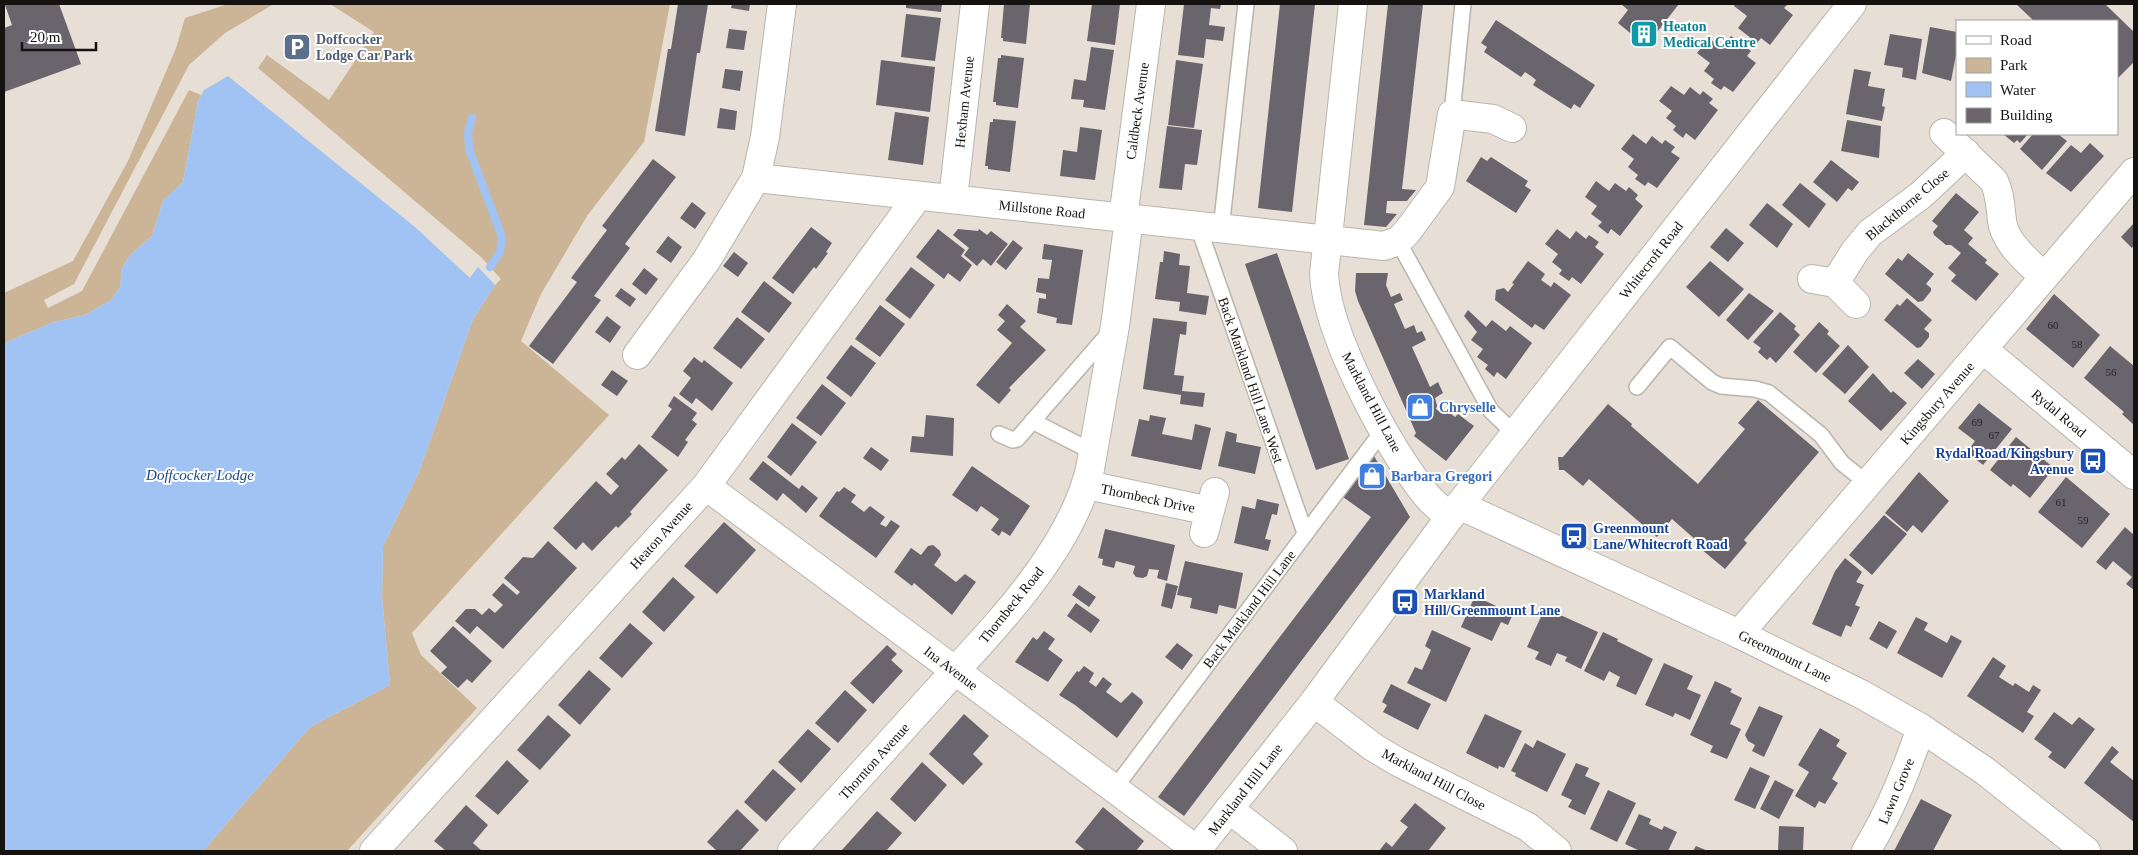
<svg xmlns="http://www.w3.org/2000/svg" width="2138" height="855" font-family="'Times New Roman',serif">
<style>
.green{fill:#ccb496}
.water{fill:#a0c3f4}
.lines{fill:none;stroke-linecap:round;stroke-linejoin:round}
.stream{stroke:#a0c3f4;stroke-width:8}
.building{fill:#6a646c}
.lane-casing{stroke:#bbb4ab;stroke-width:18}
.street-casing{stroke:#bbb4ab;stroke-width:30}
.secondary-casing{stroke:#bbb4ab;stroke-width:30}
.lane{stroke:#fff;stroke-width:15}
.street{stroke:#fff;stroke-width:28}
.secondary{stroke:#fff;stroke-width:28}
.labels{text-anchor:middle;stroke-width:4;stroke-linejoin:round;paint-order:stroke}
.number-label{font-size:11px;fill:#2a2626}
.culture-label{font-size:14px;font-weight:bold;fill:#0d838f;stroke:#fff;text-anchor:start}
.service-label{font-size:14px;font-weight:bold;fill:#4e5e75;stroke:#fff;text-anchor:start}
.street-label{font-size:14px;fill:#15120f;stroke:#fff}
.shop-label{font-size:14px;font-weight:bold;fill:#366cbe;stroke:#fff;text-anchor:start}
.transit-label{font-size:14px;font-weight:bold;fill:#164399;stroke:#fff;text-anchor:start}
.water-label{font-size:15px;font-style:italic;fill:#1d4882;stroke:#fff}
</style>
<rect width="100%" height="100%" fill="#e7dfd6"/>
<path class="green" d="M228 4H274L225 33 189 65 74 284 44 300 48 308 82 291 189 90 201 95 198 101 183 182 163 201 152 236 130 255 122 268 120 287 111 300 85 315 54 322 4 343V293L73 261 128 161 176 48 185 18Z
M330 4H670L644 142 587 216 541 294 521 341 609 415 412 633 421 655 477 708 347 851H203L310 727 390 685 382 597 383 546 419 472 473 319 495 285 501 279 481 257 258 68 267 55 329 100 374 32Z"/>
<path class="water" d="M228 76 415 227 470 278 478 267 495 285 473 319 419 472 383 546 382 597 390 685 310 727 203 851H4V343L54 322 85 315 111 300 120 287 122 268 130 255 152 236 163 201 183 182 198 101 204 90Z"/>
<g class="lines">
<path class="stream" d="M472 118 468 132 469 149 502 237 500 252 490 267"/>
</g>
<path class="building" d="M59 4 81 64 4 92V28L12 25 5 5Z
M678 4H708L700 53H697L685 136 655 131 668 49H671Z
M732 4H750L749 11 731 8Z
M906 4H942L941 12 906 8Z
M1004 4H1030L1026 44 1003 41V38H1001Z
M1092 4H1120L1115 45 1087 41Z
M1184 4H1221L1220 9 1211 8 1209 25 1225 27 1223 41 1206 39 1204 58 1178 55Z
M1280 4H1315L1292 212 1258 208Z
M1388 4H1423L1402 189 1416 190 1407 201H1387L1386 213 1397 214 1386 227 1364 225Z
M1621 4H1679L1646 46 1618 23 1628 10Z
M1735 4H1788L1784 8 1793 15 1770 45 1761 38 1757 43 1738 28 1747 16 1734 6Z
M2016 4H2105L2134 32V62L2118 78 2117 77V21H2034Z
M906 14 941 18 935 61 901 57Z
M1496 20 1595 85 1580 108 1574 104 1571 109 1533 85 1536 80 1531 76 1525 72 1521 77 1484 52 1487 47 1481 43Z
M1930 27 1957 32V50L1951 81 1922 73Z
M729 29 747 31 744 50 726 48Z
M1890 34 1922 39 1916 80 1902 77 1903 68 1884 65Z
M1731 36 1751 51 1747 56 1756 63 1733 92 1724 86 1721 90 1711 83 1714 79 1704 71 1710 63 1697 53 1709 38 1722 48Z
M1091 47 1114 50 1105 110 1083 107 1084 100 1071 99 1074 79 1086 81Z
M1001 55 1024 58 1018 108 996 105V102H993L998 58H1001Z
M881 60 935 67 930 112 876 105Z
M1176 60 1203 64 1194 128 1168 125Z
M725 69 743 71 740 91 722 88Z
M1854 69 1871 72 1868 86 1885 89 1882 106 1885 107 1882 121 1846 114Z
M1671 86 1684 95 1690 87 1700 95 1703 91 1713 99 1709 103 1718 110 1695 140 1686 133 1683 138 1673 130 1676 126 1666 118 1672 111 1659 101Z
M720 108 737 111 735 130 717 128Z
M895 112 929 117 923 165 888 160Z
M993 119 1016 121 1010 172 988 169V166H985L990 122H993Z
M1847 120 1881 126 1879 158 1841 151Z
M1167 126 1202 130 1197 165 1185 164 1182 190 1159 188Z
M1080 127 1102 130 1095 180 1060 176 1063 150 1077 152Z
M1633 134 1646 144 1652 136 1662 144 1665 140 1675 147 1671 152 1680 158 1657 188 1648 182 1645 186 1635 179 1638 175 1628 167 1634 159 1621 149Z
M2003 134H2028L2020 143 2017 140 2014 143Z
M2033 134H2058L2067 141 2042 170 2020 149Z
M2090 143 2104 156 2071 192 2046 173 2071 145 2081 153Z
M1481 157 1487 161 1491 157 1528 181 1525 186 1531 190 1516 213 1466 181Z
M653 159 676 177 625 244 630 248 594 296 601 300 553 364 529 346 577 282 571 278 607 230 602 226Z
M1831 160 1859 182 1852 191 1848 188 1837 202 1813 182Z
M1596 181 1609 191 1615 183 1626 191 1629 187 1638 195 1635 199 1643 206 1620 236 1611 229 1608 234 1598 226 1602 222 1591 214 1597 206 1585 197Z
M1800 183 1826 204 1809 228 1782 205Z
M1956 193 1979 212 1964 230 1973 238 1968 244 1987 260 1985 263 1999 274 1976 301 1951 281 1956 275 1948 268 1961 253 1951 245H1946L1934 235 1933 232 1938 226 1932 221Z
M692 202 706 213 695 229 680 218Z
M1767 203 1793 224 1777 248 1749 225Z
M2134 223V245L2132 248 2121 237Z
M811 227 832 243 826 252 828 253 816 269 814 267 793 294 772 278Z
M1726 228 1744 243 1728 262 1710 247Z
M938 229 965 250 961 256 972 265 960 282 948 273 944 279 916 257Z
M958 229 978 231 979 229 987 235 991 231 1008 244 991 266 983 259 977 266 964 255 969 248 953 235Z
M1557 229 1570 239 1576 231 1586 239 1589 235 1599 242 1595 247 1604 254 1581 284 1572 277 1569 281 1559 274 1562 270 1552 262 1558 254 1545 244Z
M668 236 682 247 671 263 656 252Z
M1013 240 1023 248 1006 270 996 262Z
M1044 244 1083 250 1072 325 1056 323 1057 318 1037 313 1039 298 1046 299V294L1036 292 1038 278 1049 279 1052 260 1042 259Z
M1164 251 1180 254 1179 265 1190 266 1187 293 1209 296 1206 315 1179 311 1180 302 1155 299 1160 262H1163Z
M734 252 748 263 738 277 723 266Z
M1277 253 1349 459 1316 470 1245 264Z
M1908 253 1934 274 1926 284 1931 288V291L1923 301 1918 302 1885 274 1898 258 1902 261Z
M1528 261 1545 274 1541 280 1551 287 1554 282 1571 295 1544 330 1535 324 1532 328 1495 300 1496 290 1504 288 1508 292 1514 284 1512 283Z
M1710 261 1744 289 1719 317 1686 287Z
M911 267 935 285 910 319 885 300Z
M644 268 658 279 646 295 632 284Z
M1356 273H1388L1386 285 1391 297 1400 293 1403 300 1394 304 1405 329 1414 325 1417 333 1422 331 1426 340 1412 347 1430 387 1438 382 1443 393 1435 398 1437 406 1436 409 1439 411 1442 407 1455 417 1458 414 1474 426 1446 461 1414 436 1416 433 1358 301 1355 291Z
M764 281 792 303 769 333 741 312Z
M621 288 636 299 630 307 615 296Z
M1749 293 1774 311 1748 340 1726 320Z
M2054 294 2100 335 2073 368 2026 329Z
M1907 298 1932 320 1924 329 1929 333V337L1921 347 1917 348 1884 320 1897 304 1900 306Z
M1007 304 1026 321 1020 327 1046 350 1009 388 1011 390 999 404 976 385 1012 343 997 330 1005 321 998 315Z
M880 305 905 324 880 357 855 339Z
M1468 310 1486 327 1492 320 1506 331 1510 326 1532 343 1506 379 1497 372 1494 377 1485 369 1488 365 1477 357 1483 349 1471 340 1477 332 1464 316Z
M1780 312 1796 326 1794 329 1800 335 1776 363 1770 357 1767 360 1758 352 1761 348 1753 342Z
M607 316 621 327 610 343 595 332Z
M737 317 765 339 741 369 713 348Z
M1153 318 1187 322 1186 335 1180 334 1174 375 1184 376 1182 391 1205 393 1203 407 1180 404 1181 395 1143 389Z
M1819 322 1829 331 1827 334 1840 346 1816 373 1793 352Z
M851 345 876 363 851 397 826 378Z
M1848 345 1869 367 1845 394 1822 374Z
M2110 346 2134 366V425L2122 414 2124 412 2084 378Z
M694 357 702 363 704 360 733 383 712 411 696 398 692 404 679 394 691 378 683 371Z
M1918 359 1935 374 1922 389 1904 373Z
M612 370 628 381 617 396 601 385Z
M1873 373 1891 393 1893 391 1907 403 1881 431 1848 401Z
M822 384 846 403 821 436 796 418Z
M674 396 697 413 692 420 697 424 685 440 688 442 678 457 651 437 672 409 668 406Z
M1758 400 1819 452 1744 540 1747 543 1725 569 1695 544 1697 541 1672 519 1657 537 1589 479 1583 486 1564 470H1559L1558 457H1563L1608 404 1632 424 1631 426 1698 484 1745 429 1738 423Z
M1979 403 2012 429 1983 465 1967 452 1975 441 1958 428Z
M926 415 954 418 953 456 910 452 912 436 924 437Z
M1150 415 1166 418 1162 434 1192 440 1195 424 1211 428 1201 470 1131 456 1139 419 1149 421Z
M792 423 817 442 791 476 767 457Z
M1226 431 1237 434 1236 442 1261 447 1255 474 1218 466Z
M2016 437 2054 468 2030 498 2013 484 2011 487 1990 470Z
M639 444 668 470 630 512 632 514 618 528 616 526 592 551 583 542 576 550 553 528 596 481 611 495 619 486 606 474 622 457 625 460Z
M871 447 889 460 881 471 863 458Z
M1374 456 1410 517 1184 816 1158 797 1371 517 1343 497Z
M763 461 799 489 802 485 818 498 806 513 783 493 777 501 749 479Z
M972 466 1030 506 1010 536 1002 531 999 536 991 530 999 519 981 506 977 512 952 495Z
M1919 472 1949 501 1922 533 1913 525 1907 532 1885 513Z
M2066 477 2110 514 2082 548 2038 512Z
M844 487 856 495 851 502 864 512 870 506 885 517 880 524 886 527 891 520 900 526 876 558 819 516 837 491 839 492Z
M1257 499 1279 504 1277 515 1272 514 1265 539 1271 540 1268 551 1234 543 1242 506 1255 509Z
M1884 515 1907 534 1872 575 1849 555Z
M724 522 756 550 717 594 684 566Z
M2125 527 2134 535V590L2126 584 2132 577 2113 561 2106 570 2096 562Z
M1105 529 1175 545 1167 581 1157 578 1159 570 1149 569 1147 576 1143 578 1136 577 1133 573 1135 566 1116 561 1114 568 1102 565 1103 559 1098 558Z
M548 541 577 568 503 649 477 626 470 634 455 621 466 609H475L482 615 489 608 495 613 503 605 492 595 503 583 517 595 520 592 504 578 523 557 533 558Z
M933 545 940 551 941 555 934 565 956 582 965 574 976 582 952 615 914 583 912 586 894 572 911 548 921 555 928 546Z
M1845 558 1862 572 1856 582 1864 585 1855 605 1860 607 1851 627 1846 625 1841 637 1812 624 1835 571Z
M1185 561 1243 573 1236 609 1219 605 1217 614 1190 608 1192 598 1177 595Z
M673 577 695 597 664 632 642 612Z
M1166 583 1178 586 1172 609 1161 606Z
M1079 585 1096 597 1089 607 1072 595Z
M1475 596 1513 614 1508 625 1501 622 1492 641 1461 627Z
M1076 603 1100 620 1091 633 1067 616Z
M1545 608 1598 632 1581 669 1565 661 1567 657 1557 653 1551 666 1535 659 1539 652 1527 647Z
M1916 617 1928 623 1924 630 1947 643 1951 635 1962 641 1942 678 1897 653Z
M1879 621 1897 631 1887 649 1869 639Z
M630 623 653 643 622 678 599 658Z
M453 626 492 661 472 683 467 679 458 688 441 673 447 667 430 651Z
M1432 630 1471 648 1446 702 1407 683 1415 667 1422 670 1431 650 1425 646Z
M1044 631 1055 639 1048 649 1063 660 1048 682 1015 662 1033 637 1037 640Z
M1603 632 1618 639 1617 641 1653 659 1636 695 1616 686 1620 677 1609 671 1604 681 1584 671Z
M1177 643 1193 655 1182 670 1165 657Z
M887 645 897 654 891 660 903 671 873 704 850 683Z
M1993 657 2006 666 1999 677 2013 686 2015 683 2029 692 2033 685 2041 690 2027 712 2034 716 2023 733 1967 696Z
M1664 663 1693 676 1687 689 1701 695 1690 720 1675 713 1673 717 1645 705Z
M1084 666 1094 673 1089 682 1096 687 1103 677 1112 684 1106 692 1121 703 1132 692 1142 700 1143 703 1117 738 1075 705 1059 695 1077 671 1079 672Z
M589 670 611 689 580 725 558 705Z
M1715 681 1732 689 1730 692 1742 698 1730 724 1741 729 1727 759 1710 752 1713 746 1690 735Z
M1391 684 1431 704 1418 730 1383 712 1387 705 1382 702Z
M845 690 867 710 838 743 815 723Z
M1759 706 1783 716 1764 757 1752 751 1755 745 1748 741 1745 735Z
M2054 712 2072 725 2079 717 2095 729 2065 769 2048 757 2052 752 2034 739Z
M964 714 989 736 973 754 983 764 963 785 929 754Z
M1485 714 1522 731 1504 768 1499 766 1498 769 1466 753Z
M548 715 571 735 540 770 517 750Z
M1820 728 1840 740 1836 746 1847 753 1832 779 1838 783 1825 804 1819 801 1815 808 1795 796 1809 772 1798 765Z
M808 729 831 749 801 783 778 762Z
M1537 740 1566 754 1547 792 1515 776 1516 773 1511 771 1525 743 1533 748Z
M2112 746 2119 752 2110 762 2134 781V822L2084 783Z
M507 760 529 781 498 815 475 796Z
M922 762 947 785 915 822 890 799Z
M1576 763 1589 768 1585 776 1600 783 1585 815 1568 807 1572 800 1561 795Z
M1750 767 1770 776 1755 809 1734 800Z
M773 769 796 789 766 822 744 802Z
M1775 780 1794 790 1779 819 1760 809Z
M1608 790 1636 803 1617 842 1590 829Z
M1921 799 1952 815 1933 851H1894Z
M1415 803 1446 828 1428 851H1379L1386 842 1392 847 1408 827 1400 821Z
M466 805 488 825 473 843 482 851H446L434 841Z
M1103 807 1144 841 1136 851H1086L1075 842Z
M737 809 759 830 740 851H717L707 842Z
M877 811 902 833 886 851H841Z
M1639 814 1651 819 1649 824 1662 830 1664 826 1677 832 1668 851H1640L1625 844Z
M1779 826 1804 827 1803 851H1778Z
M1696 846 1708 851H1693Z"/>
<g class="lines">
<g class="lane-casing">
<path id="lane" d="M1452 114 1463 4
M1198 226 1305 533
M1221 229 1246 4
M1398 241 1491 411 1515 434
M1637 387 1670 347 1712 382 1721 386 1755 389 1769 393 1821 435 1842 463 1867 483
M1032 421 1093 452
M999 434 1013 440 1017 439 1111 331
M1114 789 1384 429"/>
</g>
<g class="street-casing">
<path id="street" d="M1353 4 1324 274C1327 334 1384 439 1420 487 1428 499 1439 508 1450 517
M1944 133 1994 181C2001 195 2000 211 2003 226 2009 247 2029 262 2044 277
M756 178 1384 246 1398 241 1407 232 1440 187 1452 114 1493 119 1512 128
M953 199 975 4
M1123 218 1151 4
M1812 279 1835 283 1856 304
M1835 283 1855 251 1870 233 1921 195 1966 153
M1984 350 2134 475
M637 355 706 261 756 178 765 137 782 4
M1087 485 1210 511
M706 486 1197 850
M1204 533 1215 492
M1739 634 2134 172
M1314 702 1373 747 1398 762 1528 827 1557 851
M1229 809 1283 851
M374 851 706 486 918 196
M792 851C839 799 887 746 934 694 991 631 1070 553 1090 469L1115 326 1129 219
M1866 851C1890 812 1906 771 1921 728"/>
</g>
<g class="secondary-casing">
<path id="secondary" d="M1459 505 1739 634 1861 694 1921 728 1985 771 2086 851
M1196 851 1314 702 1450 517 1852 4"/>
</g>
<use href="#lane" class="lane"/>
<use href="#street" class="street"/>
<use href="#secondary" class="secondary"/>
</g>
<defs>
<g id="building-square" transform="scale(1.4375)"><rect x="-9" y="-9" width="18" height="18" rx="4" fill="#0f9aa8" stroke="#fff"/><path d="M-4-6H4V6H1V3H-1V6H-4ZM-2.5-4.3h1.7v1.8h-1.7ZM.8-4.3h1.7v1.8H.8ZM-2.5-1h1.7V.8h-1.7ZM.8-1h1.7V.8H.8Z" fill="#fff"/></g>
<g id="parking-square" transform="scale(1.4375)"><rect x="-9" y="-9" width="18" height="18" rx="4" fill="#5c6f8a" stroke="#fff"/><path d="M-3.5-5.5H1a3.5 3.5 0 0 1 0 7H-1V5.5H-3.5ZM-1-3.4V-.6H.8a1.4 1.4 0 0 0 0-2.8Z" fill="#fff"/></g>
<g id="shop-square" transform="scale(1.4375)"><rect x="-9" y="-9" width="18" height="18" rx="4" fill="#3f7fe0" stroke="#fff"/><path d="M-5-2.5h2.3a2.7 3.5 0 0 1 5.4 0H5L5.5 6h-11ZM-1.5-2.5h3a1.5 2.3 0 0 0-3 0Z" fill="#fff"/></g>
<g id="bus-square" transform="scale(1.4375)"><rect x="-9" y="-9" width="18" height="18" rx="4" fill="#1a4fb4" stroke="#fff"/><path d="M-5-6H5V4H4V6H2V4H-2V6H-4V4H-5ZM-3.5-4V0h7V-4ZM-3.5 1.2v1.5H-2V1.2ZM2 1.2v1.5H3.5V1.2Z" fill="#fff"/></g>
</defs>
<g fill-rule="evenodd">
<use href="#building-square" x="1644" y="34"/>
<use href="#parking-square" x="297" y="47"/>
<use href="#shop-square" x="1420" y="407"/>
<use href="#bus-square" x="2093" y="461"/>
<use href="#shop-square" x="1372" y="476"/>
<use href="#bus-square" x="1574" y="536"/>
<use href="#bus-square" x="1405" y="602"/>
</g>
<g class="labels">
<g class="number-label">
<text x="2053" y="329">60</text>
<text x="2077" y="348">58</text>
<text x="2111" y="376">56</text>
<text x="1977" y="426">69</text>
<text x="1994" y="439">67</text>
<text x="2061" y="506">61</text>
<text x="2083" y="524">59</text>
</g>
<g class="culture-label">
<text x="1663" y="31">Heaton<tspan x="1663" dy="16">Medical Centre</tspan></text>
</g>
<g class="service-label">
<text x="316" y="44">Doffcocker<tspan x="316" dy="16">Lodge Car Park</tspan></text>
</g>
<g class="street-label">
<text transform="translate(964 102) rotate(-84)" y="5">Hexham Avenue</text>
<text transform="translate(1137 111) rotate(-82)" y="5">Caldbeck Avenue</text>
<text transform="translate(1907 204) rotate(-40)" y="5">Blackthorne Close</text>
<text transform="translate(1042 209) rotate(6)" y="5">Millstone Road</text>
<text transform="translate(1651 260) rotate(-52)" y="5">Whitecroft Road</text>
<text transform="translate(1251 380) rotate(71)" y="5">Back Markland Hill Lane West</text>
<text transform="translate(1372 402) rotate(62)" y="5">Markland Hill Lane</text>
<text transform="translate(1937 403) rotate(-49)" y="5">Kingsbury Avenue</text>
<text transform="translate(2059 413) rotate(40)" y="5">Rydal Road</text>
<text transform="translate(1148 498) rotate(12)" y="5">Thornbeck Drive</text>
<text transform="translate(661 535) rotate(-48)" y="5">Heaton Avenue</text>
<text transform="translate(1011 605) rotate(-51)" y="5">Thornbeck Road</text>
<text transform="translate(1249 609) rotate(-53)" y="5">Back Markland Hill Lane</text>
<text transform="translate(1785 656) rotate(26)" y="5">Greenmount Lane</text>
<text transform="translate(951 668) rotate(37)" y="5">Ina Avenue</text>
<text transform="translate(874 761) rotate(-48)" y="5">Thornton Avenue</text>
<text transform="translate(1434 779) rotate(28)" y="5">Markland Hill Close</text>
<text transform="translate(1245 789) rotate(-52)" y="5">Markland Hill Lane</text>
<text transform="translate(1896 791) rotate(-67)" y="5">Lawn Grove</text>
</g>
<g class="shop-label">
<text x="1439" y="412">Chryselle</text>
<text x="1391" y="481">Barbara Gregori</text>
</g>
<g class="transit-label">
<text x="2074" y="458" text-anchor="end">Rydal Road/Kingsbury<tspan x="2074" dy="16">Avenue</tspan></text>
<text x="1593" y="533">Greenmount<tspan x="1593" dy="16">Lane/Whitecroft Road</tspan></text>
<text x="1424" y="599">Markland<tspan x="1424" dy="16">Hill/Greenmount Lane</tspan></text>
</g>
<g class="water-label">
<text x="200" y="480">Doffcocker Lodge</text>
</g>
</g>
<rect width="2138" height="855" fill="none" stroke="#15120f" stroke-width="10"/>
<rect x="1956" y="20" width="162" height="115" fill="#ffffff" stroke="#a1a09f"/>
<rect x="1966" y="36" width="25" height="8" fill="#ffffff" stroke="#a1a09f"/>
<text x="2000" y="45" font-size="15" fill="#15120f">Road</text>
<rect x="1966" y="58" width="25" height="15" fill="#ccb496" stroke="#a1a09f"/>
<text x="2000" y="70" font-size="15" fill="#15120f">Park</text>
<rect x="1966" y="82" width="25" height="15" fill="#a0c3f4" stroke="#a1a09f"/>
<text x="2000" y="95" font-size="15" fill="#15120f">Water</text>
<rect x="1966" y="108" width="25" height="15" fill="#6a646c" stroke="#a1a09f"/>
<text x="2000" y="120" font-size="15" fill="#15120f">Building</text>
<path d="M22 42v8h74v-8" fill="none" stroke="#15120f" stroke-width="2.5"/>
<text x="30" y="42" font-size="15" fill="#15120f" stroke="#ffffff" stroke-width="4" paint-order="stroke">20 m</text>
</svg>
